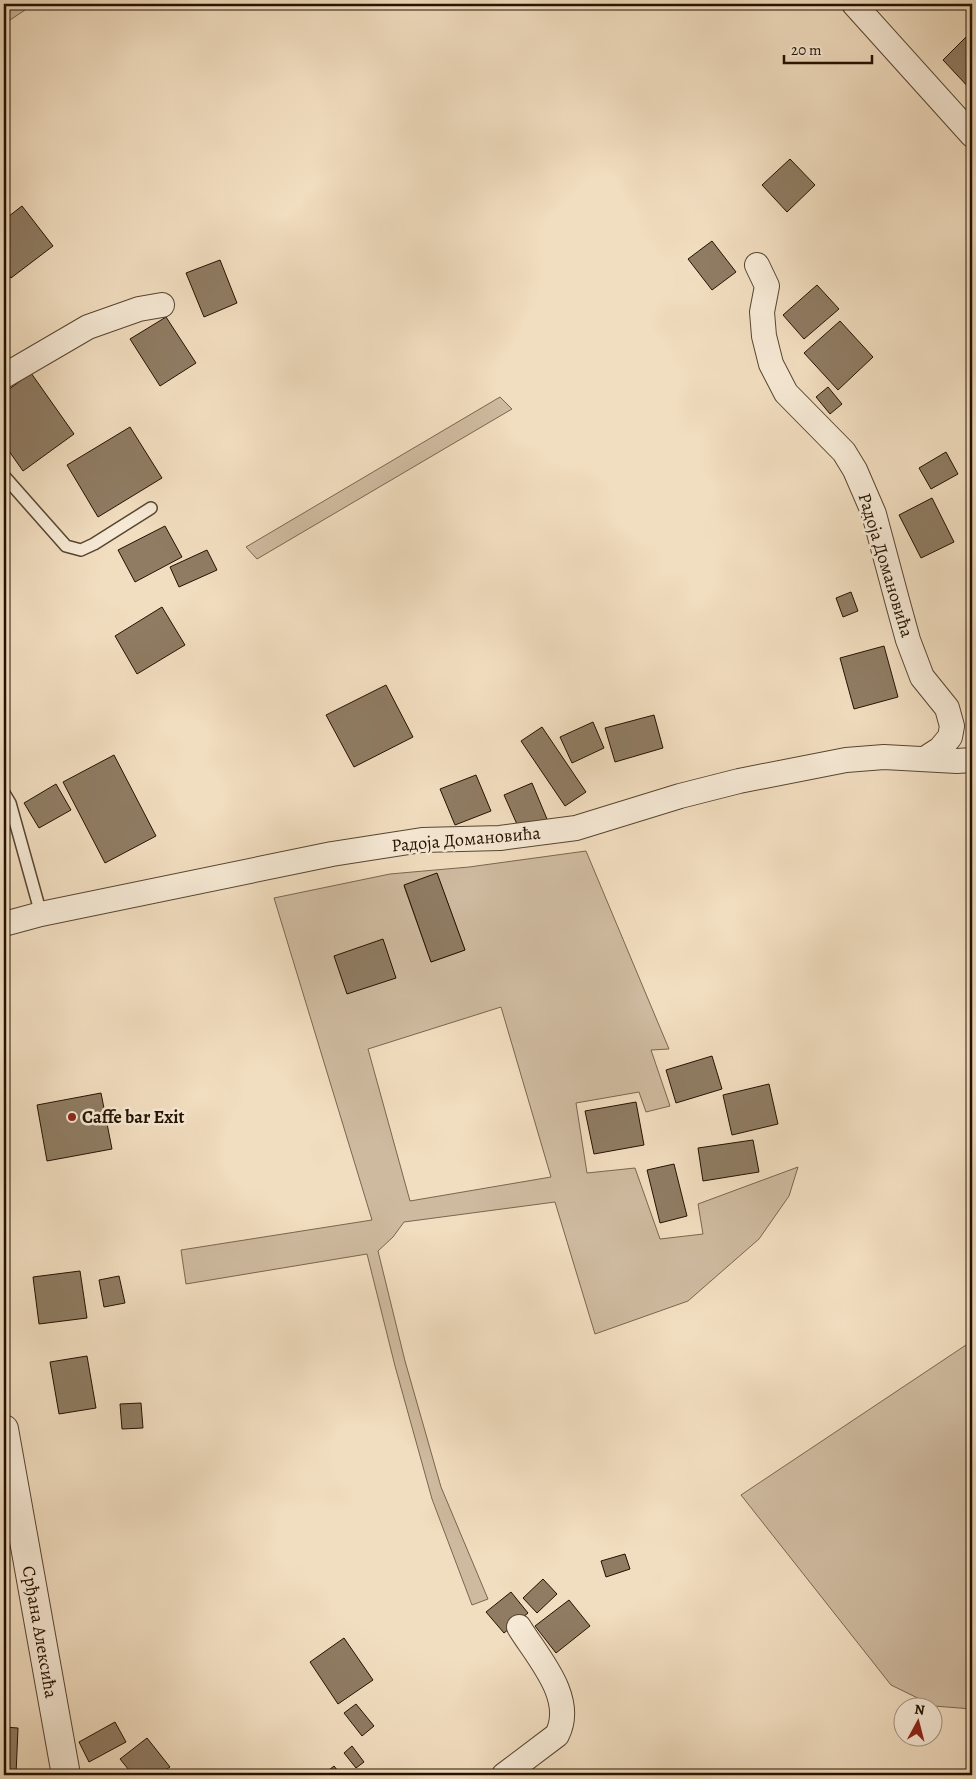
<svg xmlns="http://www.w3.org/2000/svg" width="976" height="1779" font-family="Alegreya,serif">
<style>
.green{fill:#ceba9f;stroke:#796650;fill-rule:evenodd}
.building{fill:#8f7c63;stroke:#241200}
.lines{fill:none;stroke-linecap:round;stroke-linejoin:round}
.service-casing{stroke:#574530;stroke-width:14}
.minor-casing{stroke:#574530;stroke-width:26}
.tertiary-casing{stroke:#574530;stroke-width:30}
.service{stroke:#f6e9d5;stroke-width:11}
.minor{stroke:#f6e9d5;stroke-width:24}
.tertiary{stroke:#f6e9d5;stroke-width:28}
.poi-dot{fill:#8f2418;stroke:#f6e9d5;stroke-width:2}
.labels{text-anchor:middle;stroke-width:5;stroke-linejoin:round;paint-order:stroke}
.street-label{font-size:18px;fill:#241200;stroke:#f6e9d5}
.poi-label{font-size:18px;font-weight:bold;fill:#241200;stroke:#f6e9d5;text-anchor:start}
</style>
<rect width="100%" height="100%" fill="#f1ddbf"/>
<filter id="stains"><feTurbulence type="fractalNoise" baseFrequency=".004" numOctaves="4"/><feColorMatrix values="0 0 0 0 .2 0 0 0 0 .09 0 0 0 0 .02 0 0 0 .5 -.17"/></filter>
<radialGradient id="worn" r=".72"><stop offset=".6" stop-color="#630" stop-opacity="0"/><stop offset="1" stop-color="#630" stop-opacity=".3"/></radialGradient>
<path class="green" d="M4 4H34L4 24Z
M500 397 512 409 257 559 246 547Z
M586 851 669 1049 651 1050 670 1106 646 1112 639 1092 576 1103 587 1173 635 1168 660 1239 703 1234 698 1204 798 1167 789 1196 759 1239 688 1301 595 1334 555 1202 404 1222 393 1237 378 1251 405 1361 441 1487 488 1599 472 1605 432 1499 395 1366 367 1254 186 1284 181 1250 372 1220 274 898 390 874 469 867ZM437 874 465 950 431 962 404 886ZM501 1007 551 1177 410 1201 368 1049Z
M972 1341V1709L934 1706 891 1685 741 1495Z"/>
<path class="building" d="M972 31V91L943 60Z
M790 159 815 185 787 212 762 185Z
M22 206 53 246 11 278 4 269V220Z
M712 241 736 272 712 290 688 259Z
M220 260 237 303 204 317 186 273Z
M817 285 839 309 804 339 783 315Z
M166 317 196 363 160 386 130 339Z
M840 321 873 357 838 390 804 353Z
M31 373 74 434 23 471 4 444V393Z
M828 387 842 404 830 414 816 397Z
M130 427 162 478 98 517 67 465Z
M946 452 958 474 931 489 919 468Z
M932 498 954 542 921 558 899 515Z
M165 526 182 557 135 582 118 550Z
M207 550 217 570 179 587 170 567Z
M851 592 858 611 843 617 836 598Z
M162 607 185 645 137 674 115 636Z
M884 646 898 697 854 709 840 658Z
M386 685 413 737 354 767 326 715Z
M654 715 663 748 615 762 605 728Z
M593 722 604 748 572 763 560 737Z
M542 727 586 792 565 806 521 741Z
M114 755 156 836 105 863 63 782Z
M476 775 491 811 455 825 440 789Z
M532 783 547 819 520 831 504 795Z
M56 784 71 810 39 828 24 803Z
M437 873 465 950 431 962 404 885Z
M383 939 396 978 347 994 334 956Z
M712 1056 722 1089 676 1103 666 1070Z
M769 1084 778 1124 732 1135 723 1095Z
M101 1093 112 1149 47 1161 37 1105Z
M636 1102 644 1145 594 1154 585 1111Z
M753 1140 759 1172 703 1181 698 1148Z
M674 1164 687 1216 660 1223 647 1170Z
M80 1271 87 1318 39 1324 33 1277Z
M119 1276 125 1303 104 1307 99 1280Z
M87 1356 96 1408 59 1414 50 1362Z
M141 1403 143 1428 122 1429 120 1404Z
M625 1554 630 1569 606 1577 601 1561Z
M543 1579 557 1594 537 1613 523 1598Z
M511 1592 528 1613 504 1633 486 1612Z
M569 1600 590 1626 556 1653 535 1626Z
M344 1638 373 1680 338 1704 310 1662Z
M356 1704 374 1726 362 1736 344 1713Z
M115 1722 126 1742 89 1762 79 1742Z
M4 1727 18 1728 16 1775H4Z
M147 1738 170 1767 158 1775H133L120 1759Z
M352 1746 364 1762 356 1768 344 1753Z
M334 1766 341 1775H323Z"/>
<g class="lines">
<g class="service-casing">
<path id="service" d="M4 476 66 546 81 550 94 544 151 508
M4 793 10 803 41 914"/>
</g>
<g class="minor-casing">
<path id="minor" d="M854 4 972 135
M757 265 767 286 762 312 764 336 771 364 786 393 844 452 855 470 874 514 897 600 908 640 922 677 947 708 952 726 950 737 940 749 926 758
M4 376 88 327 139 309 162 305
M4 924 41 914 332 854 422 840 500 838 576 828 680 796 739 781 846 760 884 757 957 761 972 760
M504 1775 557 1735C576 1698 538 1658 519 1627"/>
</g>
<g class="tertiary-casing">
<path id="tertiary" d="M4 1429 66 1775"/>
</g>
<use href="#service" class="service"/>
<use href="#minor" class="minor"/>
<use href="#tertiary" class="tertiary"/>
</g>
<circle class="poi-dot" cx="72" cy="1117" r="5"/>
<g class="labels">
<g class="street-label">
<text transform="translate(886 565) rotate(73)" y="6">Радоја Домановића</text>
<text transform="translate(466 839) rotate(-5)" y="6">Радоја Домановића</text>
<text transform="translate(40 1632) rotate(80)" y="6">Срђана Алексића</text>
</g>
<g class="poi-label">
<text x="82" y="1123">Caffe bar Exit</text>
</g>
</g>
<rect width="976" height="1779" fill="none" stroke="#f1ddbf" stroke-width="20"/>
<rect x="5" y="5" width="966" height="1769" fill="none" stroke="#241200" stroke-width="2.5"/>
<rect x="10" y="10" width="956" height="1759" fill="none" stroke="#241200"/>
<g transform="translate(918 1722) rotate(7)"><circle r="24" fill="#f6e9d5" stroke="#a29380"/>
<path d="M0-4L9 19L0 12L-9 19Z" fill="#8f2418"/>
<text y="-8" font-size="14" font-weight="bold" text-anchor="middle" fill="#241200">N</text>
</g>
<path d="M784 55v8h88v-8" fill="none" stroke="#241200" stroke-width="2.5"/>
<text x="791" y="55" font-size="15" fill="#241200" stroke="#f6e9d5" stroke-width="4" paint-order="stroke">20 m</text>
<rect width="100%" height="100%" filter="url(#stains)"/>
<rect width="100%" height="100%" fill="url(#worn)"/>
</svg>
